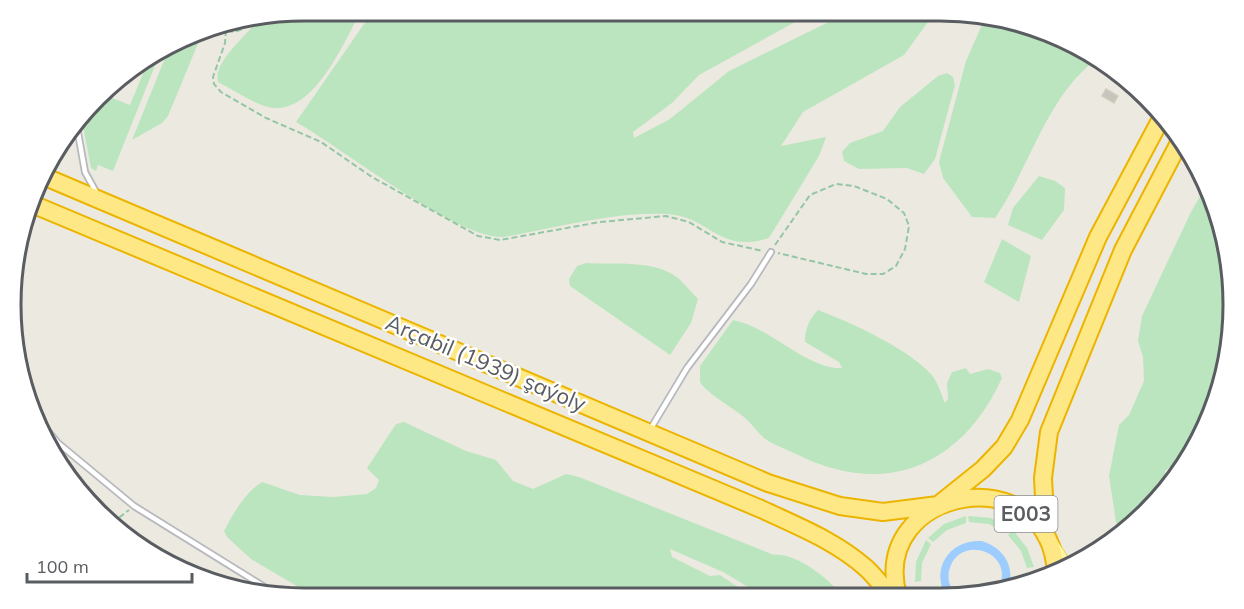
<svg xmlns="http://www.w3.org/2000/svg" width="1244" height="609" font-family="Mulish,sans-serif">
<style>
.green{fill:#bbe5be}
.water{fill:#9dcdff}
.building{fill:#c7c4bd;stroke:#d1ccbe;stroke-width:1.5}
.lines{fill:none;stroke-linecap:round;stroke-linejoin:round}
.lane-casing{stroke:#b6b8bd;stroke-width:8}
.primary-casing{stroke:#f2d253;stroke-width:16}
.highway-casing{stroke:#ecb400;stroke-width:20}
.path{stroke:#94c6a6;stroke-width:2;stroke-dasharray:6 3;stroke-linecap:butt}
.lane{stroke:#fff;stroke-width:4.5}
.primary{stroke:#fff7a2;stroke-width:14}
.highway{stroke:#fee885;stroke-width:16}
.labels{text-anchor:middle;stroke-width:5;stroke-linejoin:round;paint-order:stroke}
.shield{fill:#fff;stroke:#8b8d90;stroke-width:1.5}
.shield-label{font-size:21px;font-weight:bold;fill:#595c61}
.street-label{font-size:22px;fill:#595c61;stroke:#fff}
.rim{fill:none;stroke:#595c61;stroke-width:3}
</style>
<rect width="100%" height="100%" fill="#eceae0"/>
<path class="green" d="M305 11H361C344 42 313 118 268 107 250 102 234 90 218 82 212 62 249 34 259 18Z
M373 11H815L699 75 672 103 633 132 634 138 670 119 729 71 851 11H936L904 55 803 112 781 146 826 137 819 156 769 238C717 254 712 217 667 214 617 211 553 228 504 237 460 241 339 146 296 122Z
M985 18 1069 41 1095 60C1045 100 1030 167 995 218L972 217 943 178 939 162 966 61Z
M204 29 168 116 162 123 132 140 169 48Z
M160 53 113 171 98 165 96 171 91 168 82 121 105 95 130 105 149 59Z
M947 73 953 77 955 85 935 159 924 174 907 168 859 169 844 161 842 152 850 143 883 131 900 107 938 76Z
M1039 176 1055 181 1065 188 1064 210 1042 240 1008 225 1013 208Z
M1205 188 1218 210 1233 323 1203 434 1196 447 1165 471 1164 492 1122 535 1116 522 1109 476 1119 425 1129 415 1144 381 1143 357 1138 341 1142 316 1191 212Z
M1002 239 1031 256 1019 302 984 282Z
M586 263C615 265 654 259 678 278 685 284 691 292 698 299L691 323 670 355 570 286 569 279 577 266Z
M818 310C854 324 905 347 931 374 938 382 941 394 945 403L948 399 947 383 952 372 966 368 970 374 988 369 1000 373 1002 378C962 466 885 499 796 454 786 449 773 445 764 438 757 432 752 424 745 418 734 408 707 394 700 382V366L733 320C771 327 806 369 842 368L839 362 805 342C805 329 809 319 818 310Z
M404 422 466 451 496 460 513 481 533 489 566 474 579 477 774 555C795 552 830 579 842 596L765 597 723 572 670 549 672 557 710 576 720 575 753 597 317 598 251 559 227 537 224 531C233 514 245 492 262 482L300 495 333 497 367 494 376 488 379 480 367 468 396 424Z
M966 516V523L947 530 933 542 928 538 944 524Z
M968 516 991 518 1010 528 1006 533 989 524 969 522Z
M1013 530 1027 548 1034 567 1027 568 1021 551 1008 535Z
M926 540 931 544 922 563 921 581 915 582 916 562Z"/>
<path class="water" d="M982 541C1003 548 1015 565 1009 588L998 590C1018 552 958 532 949 571 947 581 951 589 957 596H946C930 568 950 539 982 541Z"/>
<path class="building" d="M1106 89 1118 96 1114 103 1102 96Z"/>
<g class="lines">
<g class="lane-casing">
<path id="lane" d="M77 127 85 172 96 192
M36 417 58 443 134 506 279 596
M651 428 687 368 751 284 771 252"/>
</g>
<g class="primary-casing">
<path id="primary" d="M1051 544 1066 568"/>
</g>
<g class="highway-casing">
<path id="highway" d="M43 176 768 483 840 506 883 512 938 505 983 469 1004 447 1020 420 1098 237 1163 115
M32 204 761 509C797 526 836 541 866 568 875 576 883 587 890 596
M1046 536 1043 478 1049 432 1123 250 1179 143
M898 596C868 487 1049 454 1056 573"/>
</g>
<path class="path" d="M220 25C230 38 245 30 253 19
M226 30 225 43 213 77 214 84 221 92 266 118 321 142 372 177 478 236 500 240 600 222 666 216 689 222 722 242 763 251
M775 245 810 195 836 184 854 186 887 199 904 213 909 226 905 249 896 266 883 274H866L778 253
M112 523 129 510"/>
<use href="#lane" class="lane"/>
<use href="#primary" class="primary"/>
<use href="#highway" class="highway"/>
</g>
<g class="labels">
<rect class="shield" x="994.5" y="496" width="63" height="36" rx="4.5"/>
<g class="shield-label">
<text x="1026" y="521">E003</text>
</g>
<g class="street-label">
<text transform="translate(486 363) rotate(23)" y="8">Arçabil (1939) şaýoly</text>
</g>
</g>
<path d="M0 0H1244V609H0ZM304 21H940A283 283 0 0 1 1223 304V305A283 283 0 0 1 940 588H304A283 283 0 0 1 21 305V304A283 283 0 0 1 304 21Z" fill="#fff" fill-rule="evenodd"/>
<path class="rim" d="M304 21H940A283 283 0 0 1 1223 304V305A283 283 0 0 1 940 588H304A283 283 0 0 1 21 305V304A283 283 0 0 1 304 21Z"/>
<path d="M27 573v9h165v-9" fill="none" stroke="#595c61" stroke-width="3"/>
<text x="36" y="573" font-size="18" fill="#595c61" stroke="#ffffff" stroke-width="4.5" paint-order="stroke">100 m</text>
</svg>
